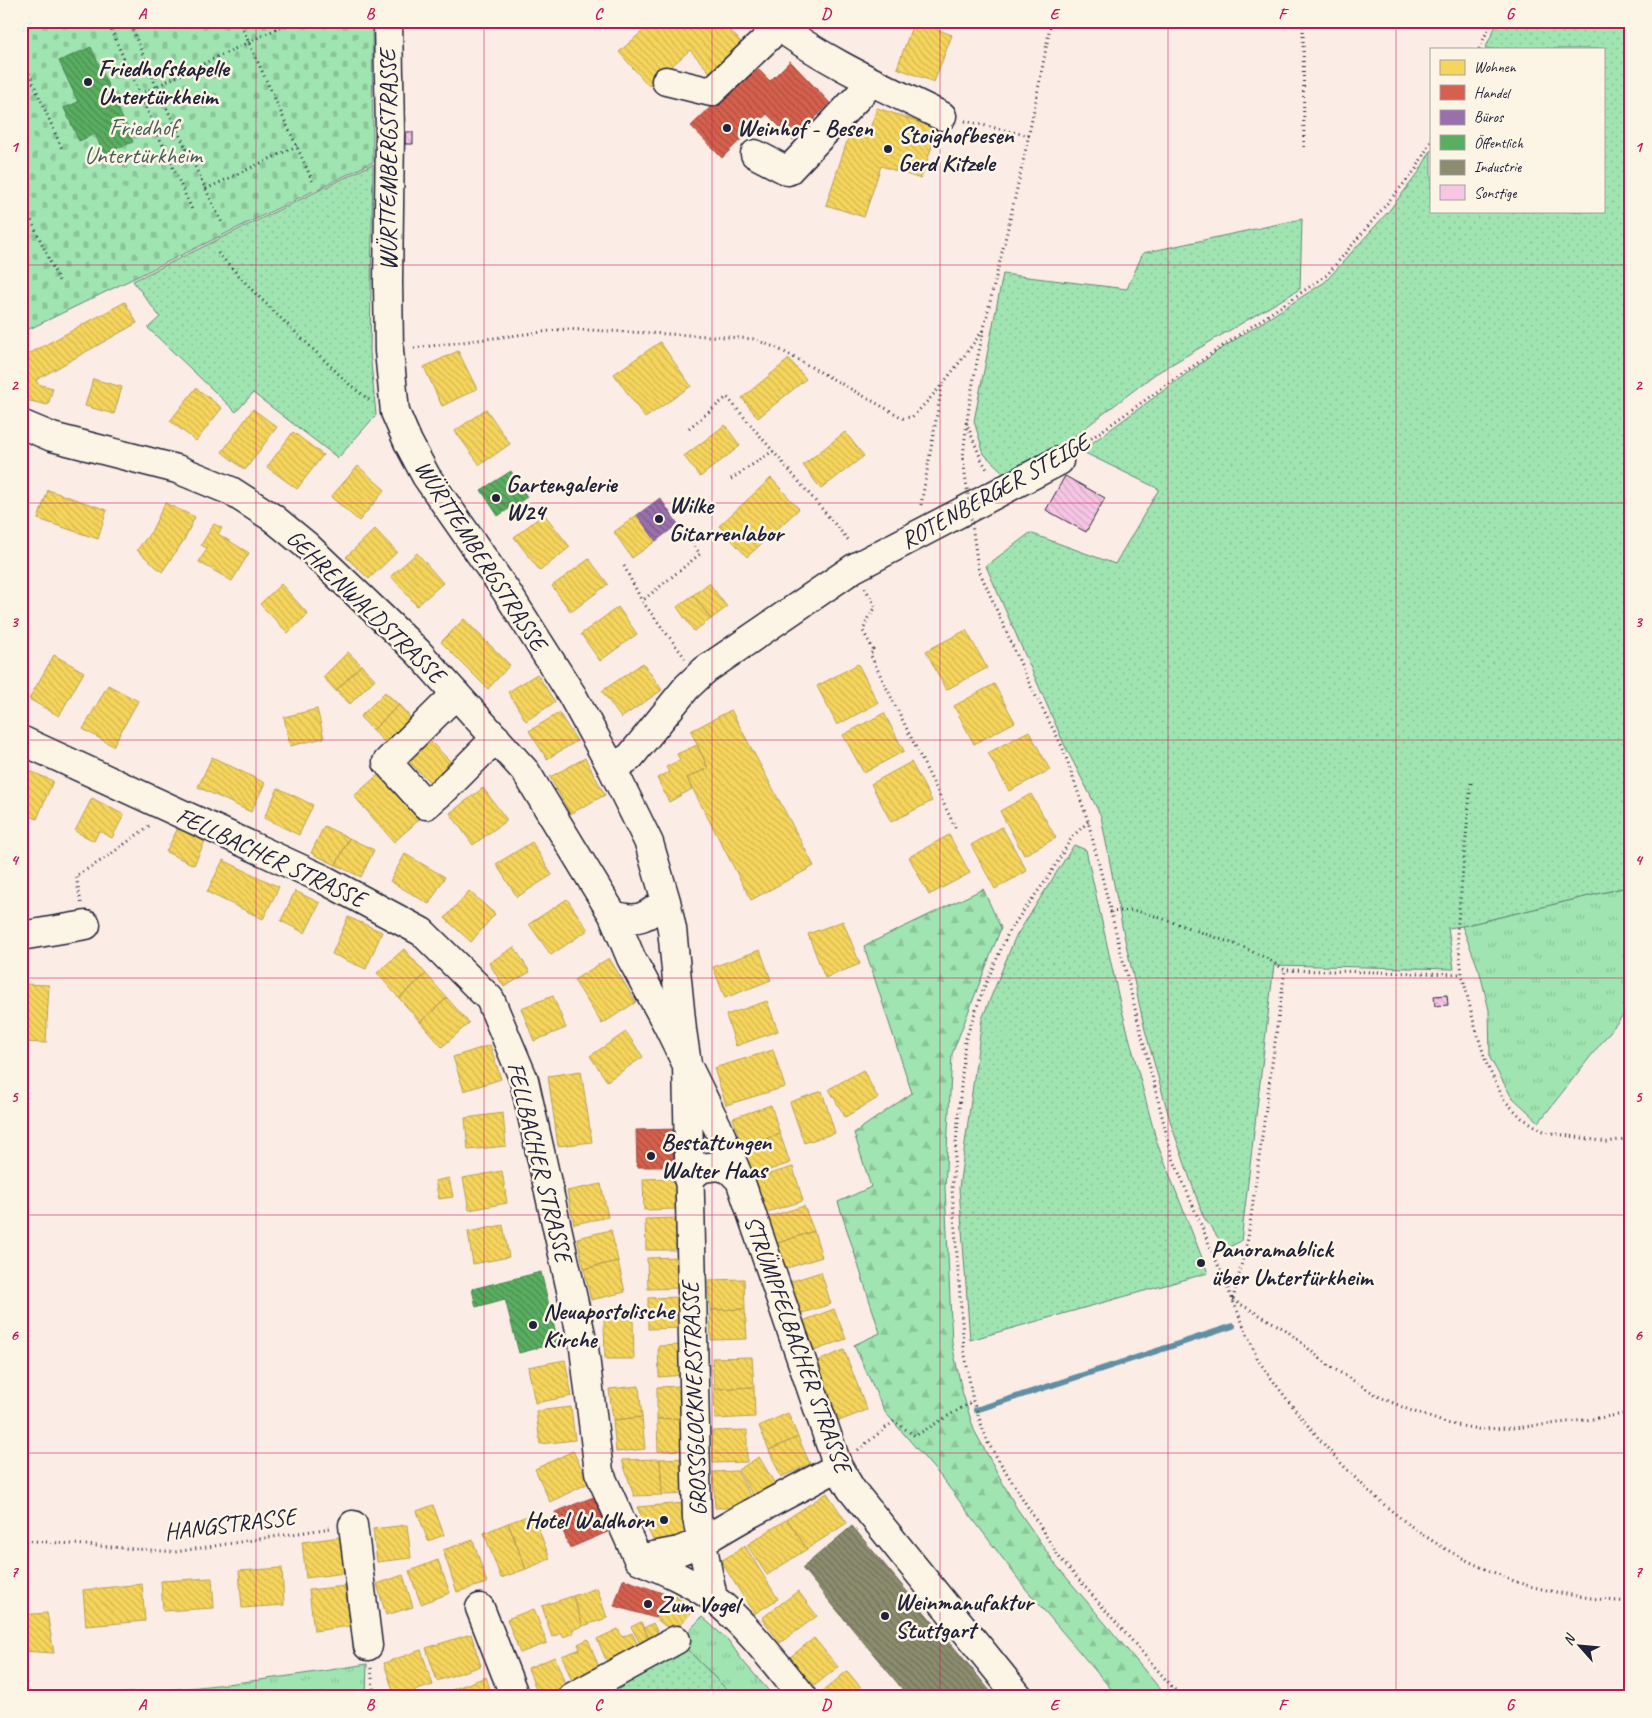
<svg xmlns="http://www.w3.org/2000/svg" width="1652" height="1718" font-family="Caveat,sans-serif">
<style>
.grass{fill:url(#grass-tufts);stroke:#618476}
.forest{fill:url(#forest-firs);stroke:#618476}
.cemetery{fill:url(#cemetery-stones);stroke:#618476}
.park{fill:url(#park-dots);stroke:#618476}
.homes{fill:url(#homes-back-hatch);stroke:#b69f52}
.shops{fill:url(#shops-back-hatch);stroke:#a04d48}
.offices{fill:url(#offices-back-hatch);stroke:#755989}
.public{fill:url(#public-back-hatch);stroke:#498456}
.industry{fill:url(#industry-back-hatch);stroke:#6c6c5f}
.lines{fill:none;stroke-linecap:round;stroke-linejoin:round}
.stream{stroke:#608fa3;stroke-width:6}
.building{fill:url(#building-back-hatch);stroke:#22223b}
.minor-casing{stroke:#22223b;stroke-width:31}
.path{stroke:#22223b;stroke-width:3;stroke-dasharray:1 4;stroke-linecap:butt}
.minor{stroke:#fcf5e5;stroke-width:28}
.path-bridge{stroke:#22223b;stroke-width:3;stroke-dasharray:1 4;stroke-linecap:butt}
.grid{fill:none;stroke:#c2185b;stroke-width:1;stroke-opacity:0.55}
.poi-dot{fill:#22223b;stroke:#fcf5e5;stroke-width:2}
.labels{text-anchor:middle;stroke-width:5;stroke-linejoin:round;paint-order:stroke}
.poi-label{font-size:24px;font-weight:bold;fill:#22223b;stroke:#fcf5e5;text-anchor:start}
.park-label{font-size:24px;fill:#485c5e;stroke:#fcf5e5}
.street-label{font-size:24px;fill:#22223b;stroke:#fcf5e5}
.neatline{fill:none;stroke:#c2185b;stroke-width:2}
.grid-label{font-size:16px;text-anchor:middle;font-weight:bold;fill:#c2185b}
</style>
<defs>
<pattern id="grass-tufts" width="24" height="20" patternUnits="userSpaceOnUse" patternTransform="scale(1.25)"><rect width="24" height="20" fill="#a0e5b1"/><path d="M3 7l-1-3M5 7V3M7 7l1-3M15 17l-1-3M17 17v-4M19 17l1-3" fill="none" stroke="#8ac499"/></pattern>
<pattern id="forest-firs" width="22" height="20" patternUnits="userSpaceOnUse" patternTransform="scale(1.25)"><rect width="22" height="20" fill="#a0e5b1"/><path d="M5 1l3.5 6h-7zM16 11l3.5 6h-7z" fill="#8ac499"/></pattern>
<pattern id="cemetery-stones" width="16" height="16" patternUnits="userSpaceOnUse" patternTransform="scale(1.25)"><rect width="16" height="16" fill="#a0e5b1"/><path d="M2 7V4a2 2 0 0 1 4 0v3zM10 15v-3a2 2 0 0 1 4 0v3z" fill="#8ac499"/></pattern>
<pattern id="park-dots" width="8" height="8" patternUnits="userSpaceOnUse" patternTransform="scale(1.25)"><rect width="8" height="8" fill="#a0e5b1"/><path d="M2 2h.1M6 6h.1" fill="none" stroke="#8ac499" stroke-width="1.8" stroke-linecap="round"/></pattern>
<pattern id="homes-back-hatch" width="6" height="6" patternUnits="userSpaceOnUse" patternTransform="scale(1.25)"><rect width="6" height="6" fill="#f6d55c"/><path d="M-1 5l2 2M0 0l6 6M5-1l2 2" fill="none" stroke="#d3b751"/></pattern>
<pattern id="shops-back-hatch" width="6" height="6" patternUnits="userSpaceOnUse" patternTransform="scale(1.25)"><rect width="6" height="6" fill="#d6604d"/><path d="M-1 5l2 2M0 0l6 6M5-1l2 2" fill="none" stroke="#ad4f41"/></pattern>
<pattern id="offices-back-hatch" width="6" height="6" patternUnits="userSpaceOnUse" patternTransform="scale(1.25)"><rect width="6" height="6" fill="#9970ab"/><path d="M-1 5l2 2M0 0l6 6M5-1l2 2" fill="none" stroke="#7c5c8c"/></pattern>
<pattern id="public-back-hatch" width="6" height="6" patternUnits="userSpaceOnUse" patternTransform="scale(1.25)"><rect width="6" height="6" fill="#5aae61"/><path d="M-1 5l2 2M0 0l6 6M5-1l2 2" fill="none" stroke="#4a8d51"/></pattern>
<pattern id="industry-back-hatch" width="6" height="6" patternUnits="userSpaceOnUse" patternTransform="scale(1.25)"><rect width="6" height="6" fill="#8c8c6e"/><path d="M-1 5l2 2M0 0l6 6M5-1l2 2" fill="none" stroke="#72725c"/></pattern>
<pattern id="building-back-hatch" width="6" height="6" patternUnits="userSpaceOnUse" patternTransform="scale(1.25)"><rect width="6" height="6" fill="#f8c6e5"/><path d="M-1 5l2 2M0 0l6 6M5-1l2 2" fill="none" stroke="#d4aac5"/></pattern>
</defs>
<rect width="100%" height="100%" fill="#fbece5"/>
<filter id="ink" filterUnits="userSpaceOnUse"><feTurbulence type="fractalNoise" baseFrequency=".02" numOctaves="2"/><feDisplacementMap in="SourceGraphic" scale="10" xChannelSelector="R" yChannelSelector="G"/><feConvolveMatrix kernelMatrix="1 2 1 2 8 2 1 2 1" color-interpolation-filters="sRGB"/></filter>
<g filter="url(#ink)">
<path class="grass" d="M1631 886V1005L1539 1122 1511 1096 1490 1058 1489 1010 1480 973 1462 926Z
M702 1617 728 1640 742 1660 774 1697H734L679 1641Z
M367 1664 366 1697H270L268 1690 229 1695V1697L83 1696C179 1691 272 1680 367 1664Z"/>
<path class="forest" d="M983 889 1001 928 952 1054 945 1188 952 1344 962 1391 974 1430 1016 1507 1056 1565 1167 1697H1118L1025 1588 942 1478 885 1412 854 1345 880 1333 838 1202 871 1187 854 1133 912 1093 864 946Z"/>
<path class="cemetery" d="M21 21H372L373 162 21 333Z"/>
<path class="park" d="M1498 21H1631V886L1462 926 1448 928 1454 969 1274 965 1241 1241 1226 1249 1203 1216 1171 1124 1145 1030 1122 926 1101 816 1065 746 986 566 1030 533 1115 564 1159 489 1081 451 1219 350 1325 282 1388 212 1419 172 1431 150V211H1603V49H1485Z
M373 164 370 352 376 415 338 458 253 393 236 412 148 328 160 317 133 281Z
M1302 219 1300 289 1155 374 1046 458 1009 478 984 454 974 421 1003 274 1127 289 1143 253Z
M1074 845 1086 850 1119 999 1157 1143 1208 1273 970 1340 959 1188 982 1019 1015 938Z
M679 1641 734 1697H590Z"/>
<path class="homes" d="M654 21H722L748 50 716 79 690 50 649 86 619 52Z
M914 21 952 35 934 82 897 68Z
M877 108 938 128 921 179 881 166 864 217 826 205 852 126 869 132Z
M125 302 137 323 36 380 38 384 53 388 48 405 21 399V358Z
M660 342 691 386 645 418 614 374Z
M458 351 477 389 442 406 424 367Z
M789 359 806 379 758 418 742 398Z
M93 379 122 387 114 414 85 406Z
M196 388 222 408 196 441 170 421Z
M253 409 277 427 245 470 222 452Z
M486 409 510 444 480 465 455 431Z
M725 425 740 446 700 477 684 456Z
M293 432 323 455 297 489 267 467Z
M845 432 864 456 821 489 803 465Z
M358 466 385 490 359 521 331 497Z
M771 478 799 509 747 557 719 526Z
M21 479 28 483 21 493Z
M48 490 107 510 98 539 38 519Z
M165 503 195 517 184 540 162 572 137 550 151 532Z
M544 514 570 547 540 571 514 537Z
M637 515 656 541 632 558 614 532Z
M214 524 222 528 218 534 249 553 232 581 199 562 207 548 201 545Z
M375 529 397 552 369 579 346 557Z
M417 553 443 583 417 606 391 576Z
M589 559 608 584 571 612 552 586Z
M709 583 727 607 711 619 693 595Z
M281 584 308 614 288 633 260 604Z
M693 595 711 619 694 631 677 607Z
M618 607 637 634 600 661 581 634Z
M464 619 510 665 488 689 441 642Z
M966 630 987 668 946 690 926 651Z
M348 652 361 665 336 691 323 677Z
M54 655 84 672 59 716 29 699Z
M643 663 662 690 621 718 602 691Z
M858 664 878 703 837 725 817 686Z
M361 665 375 679 350 704 336 691Z
M537 674 555 702 526 721 508 692Z
M994 684 1015 722 974 744 954 706Z
M108 685 138 701 113 746 83 729Z
M385 692 399 705 373 730 360 717Z
M399 705 412 719 386 744 373 730Z
M317 709 324 738 290 746 284 717Z
M731 710 814 866 751 900 687 778 708 768 691 731Z
M559 713 577 741 547 759 529 731Z
M884 713 904 751 864 773 843 735Z
M1029 731 1050 770 1009 791 988 753Z
M427 738 454 765 434 786 406 759Z
M697 745 708 768 687 778 692 789 669 802 657 778 669 772 666 767 680 760 677 754Z
M212 757 265 783 251 812 198 787Z
M585 758 605 795 570 814 550 777Z
M911 762 932 801 891 822 871 784Z
M21 767 53 781 37 819 21 812Z
M379 774 419 820 394 842 354 796Z
M278 788 313 805 299 835 264 818Z
M483 788 507 820 473 845 450 813Z
M1031 794 1056 838 1024 855 1000 811Z
M92 798 124 815 112 838 99 831 94 841 75 831Z
M324 826 349 838 336 865 311 853Z
M1002 827 1027 871 995 889 971 845Z
M178 828 205 841 194 865 166 852Z
M949 835 970 873 929 895 909 857Z
M349 838 374 850 361 877 336 865Z
M532 842 552 875 517 897 496 864Z
M25 850 27 891H21V851Z
M405 854 445 877 429 904 390 881Z
M223 860 279 887 263 919 207 892Z
M295 891 320 903 305 933 281 921Z
M469 891 495 914 471 942 445 918Z
M567 899 588 930 551 955 529 924Z
M348 917 382 932 366 969 332 954Z
M843 921 860 964 825 978 808 934Z
M514 947 530 972 504 987 489 963Z
M404 949 426 974 399 998 377 973Z
M760 950 771 980 725 998 713 967Z
M609 958 636 1002 602 1024 574 980Z
M426 974 447 998 420 1022 399 998Z
M21 984 49 985 46 1043 21 1042Z
M553 996 566 1028 534 1041 521 1008Z
M447 998 469 1023 442 1047 420 1022Z
M767 1001 778 1031 736 1046 726 1015Z
M626 1032 643 1057 607 1081 590 1056Z
M490 1045 501 1079 464 1091 453 1057Z
M773 1050 785 1087 726 1105 714 1068Z
M863 1070 878 1098 845 1117 829 1089Z
M581 1071 592 1142 558 1146 548 1076Z
M822 1091 835 1133 804 1143 790 1102Z
M771 1105 780 1134 742 1147 733 1118Z
M503 1113 506 1146 468 1150 465 1118Z
M780 1134 790 1163 752 1176 742 1147Z
M793 1167 803 1201 764 1213 753 1179Z
M502 1171 507 1203 469 1210 463 1178Z
M449 1178 453 1197 439 1199 435 1181Z
M677 1178V1209L644 1210 643 1179Z
M601 1184 608 1217 574 1224 567 1191Z
M804 1206 814 1231 775 1244 765 1218Z
M680 1218V1250H646L645 1219Z
M503 1225 509 1257 473 1264 468 1232Z
M611 1230 618 1261 584 1269 577 1238Z
M814 1231 822 1257 784 1269 775 1244Z
M681 1257 682 1288 648 1289 647 1258Z
M618 1261 625 1292 591 1300 584 1269Z
M821 1272 831 1304 799 1314 789 1282Z
M744 1279 745 1309 710 1310 708 1280Z
M682 1297 683 1328 648 1329V1298Z
M745 1309 747 1339 711 1340 710 1310Z
M834 1309 846 1339 814 1351 803 1321Z
M633 1319 634 1359H605L604 1320Z
M683 1345 684 1375 659 1377 658 1346Z
M844 1350 867 1410 839 1421 816 1362Z
M752 1357 754 1387 714 1389 712 1358Z
M565 1360 572 1396 535 1403 528 1367Z
M639 1386 642 1417 613 1420 609 1389Z
M684 1386 685 1418 657 1419V1387Z
M754 1387 755 1417 715 1419 714 1389Z
M571 1407 575 1440 540 1444 536 1411Z
M788 1413 798 1437 769 1450 759 1426Z
M642 1417 645 1449 616 1452 613 1420Z
M685 1418 686 1450 658 1451 657 1419Z
M747 1430V1462L713 1463 712 1431Z
M798 1437 810 1464 781 1477 769 1450Z
M573 1451 589 1483 550 1502 535 1469Z
M759 1457 775 1484 754 1497 738 1470Z
M687 1458 689 1494 662 1495 660 1459Z
M660 1459 662 1495 634 1496 622 1460Z
M737 1471 752 1498 738 1508H715L713 1472Z
M827 1493 847 1523 807 1549 787 1519Z
M685 1503 686 1533 656 1546 637 1507Z
M433 1505 444 1535 428 1541 417 1511Z
M533 1514 550 1559 526 1569 508 1523Z
M787 1519 807 1549 767 1575 747 1545Z
M508 1523 526 1569 501 1578 484 1533Z
M407 1525 411 1558 377 1562 373 1529Z
M341 1537 345 1573 306 1578 302 1542Z
M473 1540 487 1583 457 1592 443 1550Z
M745 1546 778 1599 754 1614 721 1561Z
M438 1560 450 1593 421 1604 409 1571Z
M282 1568 284 1605 242 1608 239 1571Z
M403 1575 413 1607 386 1615 377 1584Z
M212 1578 214 1608 163 1611 161 1581Z
M142 1584 145 1621 86 1626 83 1590Z
M345 1586 350 1626 314 1631 309 1590Z
M597 1588 607 1618 583 1626 573 1596Z
M798 1591 817 1616 780 1643 762 1618Z
M671 1594 695 1609 673 1632 655 1618 668 1595Z
M573 1596 583 1626 572 1630 574 1633 563 1637 561 1633 552 1637 542 1606Z
M534 1609 547 1643 520 1653 507 1619Z
M47 1613 54 1653 21 1651V1615Z
M641 1622 649 1639 640 1643 631 1627Z
M653 1623 661 1639 652 1644 644 1628Z
M618 1629 622 1637 632 1633 643 1655 611 1671 597 1639Z
M471 1634 481 1666 437 1681 426 1648Z
M814 1638 838 1667 813 1687 789 1658Z
M588 1639 602 1675 574 1686 562 1656 580 1649 578 1644Z
M421 1650 433 1685 395 1697 384 1663Z
M555 1657 568 1691 552 1697H539L528 1668Z
M847 1671 863 1690 855 1697H828L823 1691Z
M486 1677 493 1697H466L462 1686Z
M462 1686 466 1697H439L438 1695Z"/>
<path class="shops" d="M790 61 830 103 793 140 767 114 722 158 691 126 754 65 770 81Z
M677 1129V1167H637L636 1130Z
M596 1496 610 1531 570 1548 555 1512Z
M623 1579 668 1595 655 1618 614 1606Z"/>
<path class="offices" d="M660 498 678 524 656 541 637 515Z"/>
<path class="public" d="M91 47 133 142 104 154 95 134 79 141 64 108 78 102 59 61Z
M511 471 527 497 498 516 481 490Z
M541 1272 558 1343 519 1353 505 1299 476 1307 472 1289Z"/>
<path class="industry" d="M852 1526 968 1664 995 1697H909L802 1568Z"/>
<g class="lines">
<path class="stream" d="M976 1410 1233 1326"/>
</g>
<path class="building" d="M405 132H413V144H405Z
M1065 476 1105 498 1086 532 1046 510Z
M1447 995 1448 1005 1435 1006 1434 996Z"/>
<g class="lines">
<g class="minor-casing">
<path id="minor" d="M388 21 390 133 388 282 389 351 395 412 408 442 426 476 506 591 572 695 612 768 649 843 666 901 672 929 682 1030 687 1064 697 1518 713 1598
M771 21C824 61 883 87 942 116
M666 81 711 92 779 27
M755 154 788 171 872 82
M21 424 52 437 177 469 231 491 273 518 306 545 418 652 526 772 613 915 631 958 667 1024 717 1126 740 1180 838 1467 851 1489 1019 1697
M456 694 387 762 426 805 447 787 496 738
M21 740 323 879 422 932 490 999 524 1080 584 1348 599 1472 638 1559
M612 768 630 757 687 687 705 670 854 568 1059 461
M613 915C639 923 646 917 666 901
M21 936 86 925
M688 1179 702 1168 718 1166 729 1169 740 1180
M353 1525 368 1646
M638 1559 679 1551 701 1542 744 1517 838 1467
M638 1559C664 1570 690 1581 713 1598 746 1624 776 1664 803 1697
M480 1608 515 1697
M572 1697 676 1640"/>
</g>
<path class="path" d="M107 21 193 212
M129 21 156 86 223 225
M239 21 313 182
M1303 21 1304 151
M1479 49 1492 21
M21 55 63 151
M140 94 293 21
M965 121 1030 136
M206 189 297 146
M21 198 59 281
M218 253 256 294 350 385 369 400
M414 348 566 329 728 337 753 339 777 348 903 418 912 417C939 391 961 361 983 330
M966 422 981 459 988 471
M689 428 727 397 850 542
M1079 447 1189 369 1327 275 1416 169 1431 141
M963 459C969 383 988 310 1006 236 1023 165 1038 93 1051 21
M731 479 773 451
M921 505 942 386
M683 530 700 554 642 601 685 658
M624 566 642 601
M978 568 1030 685 1062 746 1088 821 1172 1156 1258 1360C1321 1448 1395 1535 1498 1574 1507 1578 1516 1582 1526 1585 1560 1594 1596 1600 1631 1602
M865 588 876 607 868 618 863 631 874 651 870 654 956 829
M1471 783 1457 932 1462 974 1474 1023 1487 1065 1504 1100 1522 1118 1545 1132 1607 1142 1631 1138
M1088 822 1072 837 1049 876 1009 931 983 990 965 1041 952 1189 964 1349 973 1401 988 1443 1059 1557 1181 1697
M81 903 76 876 107 857 149 826
M1110 912 1132 910 1152 915 1243 947 1268 959 1285 970 1462 974
M1233 1299 1248 1238 1285 970
M1233 1300 1286 1330 1328 1365 1378 1396 1409 1410 1446 1423 1478 1429 1514 1428 1585 1420 1631 1413
M858 1450 894 1421 915 1436 973 1401
M21 1540 175 1552 331 1528
M371 1668 374 1697"/>
<use href="#minor" class="minor"/>
<path class="path-bridge" d="M963 459 978 568"/>
</g>
</g>
<path class="grid" d="M256 21V1697M484 21V1697M712 21V1697M940 21V1697M1168 21V1697M1396 21V1697M21 265H1631M21 503H1631M21 740H1631M21 978H1631M21 1215H1631M21 1453H1631"/>
<g class="poi-dot">
<circle cx="88" cy="82" r="5"/>
<circle cx="727" cy="128" r="5"/>
<circle cx="888" cy="149" r="5"/>
<circle cx="496" cy="498" r="5"/>
<circle cx="659" cy="519" r="5"/>
<circle cx="651" cy="1156" r="5"/>
<circle cx="1201" cy="1263" r="5"/>
<circle cx="533" cy="1325" r="5"/>
<circle cx="664" cy="1520" r="5"/>
<circle cx="648" cy="1604" r="5"/>
<circle cx="885" cy="1616" r="5"/>
</g>
<g class="labels">
<g class="poi-label">
<text x="98" y="76">Friedhofskapelle<tspan x="98" dy="28">Untertürkheim</tspan></text>
<text x="737" y="136">Weinhof - Besen</text>
<text x="898" y="143">Stoighofbesen<tspan x="898" dy="28">Gerd Kitzele</tspan></text>
<text x="506" y="492">Gartengalerie<tspan x="506" dy="28">W24</tspan></text>
<text x="669" y="513">Wilke<tspan x="669" dy="28">Gitarrenlabor</tspan></text>
<text x="661" y="1150">Bestattungen<tspan x="661" dy="28">Walter Haas</tspan></text>
<text x="1211" y="1257">Panoramablick<tspan x="1211" dy="28">über Untertürkheim</tspan></text>
<text x="543" y="1319">Neuapostolische<tspan x="543" dy="28">Kirche</tspan></text>
<text x="654" y="1528" text-anchor="end">Hotel Waldhorn</text>
<text x="895" y="1610">Weinmanufaktur<tspan x="895" dy="28">Stuttgart</tspan></text>
<text x="658" y="1612">Zum Vogel</text>
</g>
<g class="park-label">
<text x="143" y="135">Friedhof<tspan x="143" dy="28">Untertürkheim</tspan></text>
</g>
<g class="street-label">
<text transform="translate(388 160) rotate(-90)" y="8">WÜRTTEMBERGSTRASSE</text>
<text transform="translate(995 491) rotate(-29)" y="8">ROTENBERGER STEIGE</text>
<text transform="translate(481 555) rotate(57)" y="8">WÜRTTEMBERGSTRASSE</text>
<text transform="translate(366 606) rotate(44)" y="8">GEHRENWALDSTRASSE</text>
<text transform="translate(271 857) rotate(25)" y="8">FELLBACHER STRASSE</text>
<text transform="translate(540 1162) rotate(76)" y="8">FELLBACHER STRASSE</text>
<text transform="translate(798 1344) rotate(70)" y="8">STRÜMPFELBACHER STRASSE</text>
<text transform="translate(694 1399) rotate(-92)" y="8">GROSSGLOCKNERSTRASSE</text>
<text transform="translate(230 1524) rotate(-7)" y="8">HANGSTRASSE</text>
</g>
</g>
<rect width="1652" height="1718" fill="none" stroke="#fcf5e5" stroke-width="55"/>
<rect x="1430" y="48" width="175" height="165" fill="#fcf5e5" stroke="#a5a1a1"/>
<rect x="1440" y="60" width="25" height="15" fill="#f6d55c" stroke="#a5a1a1"/>
<text x="1474" y="72" font-size="15" fill="#22223b">Wohnen</text>
<rect x="1440" y="85" width="25" height="15" fill="#d6604d" stroke="#a5a1a1"/>
<text x="1474" y="98" font-size="15" fill="#22223b">Handel</text>
<rect x="1440" y="110" width="25" height="15" fill="#9970ab" stroke="#a5a1a1"/>
<text x="1474" y="122" font-size="15" fill="#22223b">Büros</text>
<rect x="1440" y="135" width="25" height="15" fill="#5aae61" stroke="#a5a1a1"/>
<text x="1474" y="148" font-size="15" fill="#22223b">Öffentlich</text>
<rect x="1440" y="160" width="25" height="15" fill="#8c8c6e" stroke="#a5a1a1"/>
<text x="1474" y="172" font-size="15" fill="#22223b">Industrie</text>
<rect x="1440" y="185" width="25" height="15" fill="#f8c6e5" stroke="#a5a1a1"/>
<text x="1474" y="198" font-size="15" fill="#22223b">Sonstige</text>
<g transform="translate(1580 1646) rotate(297)" stroke="#fcf5e5" stroke-width="4" paint-order="stroke">
<path d="M0-4L9 19L0 12L-9 19Z" fill="#22223b"/>
<text y="-8" font-size="14" font-weight="bold" text-anchor="middle" fill="#22223b">N</text>
</g>
<rect x="28" y="28" width="1596" height="1662" class="neatline"/>
<g class="grid-label">
<text x="142" y="19">A</text>
<text x="370" y="19">B</text>
<text x="598" y="19">C</text>
<text x="826" y="19">D</text>
<text x="1054" y="19">E</text>
<text x="1282" y="19">F</text>
<text x="1510" y="19">G</text>
<text x="14" y="152">1</text>
<text x="1638" y="152">1</text>
<text x="14" y="390">2</text>
<text x="1638" y="390">2</text>
<text x="14" y="627">3</text>
<text x="1638" y="627">3</text>
<text x="14" y="865">4</text>
<text x="1638" y="865">4</text>
<text x="14" y="1102">5</text>
<text x="1638" y="1102">5</text>
<text x="14" y="1340">6</text>
<text x="1638" y="1340">6</text>
<text x="14" y="1577">7</text>
<text x="1638" y="1577">7</text>
<text x="142" y="1710">A</text>
<text x="370" y="1710">B</text>
<text x="598" y="1710">C</text>
<text x="826" y="1710">D</text>
<text x="1054" y="1710">E</text>
<text x="1282" y="1710">F</text>
<text x="1510" y="1710">G</text>
</g>
</svg>
